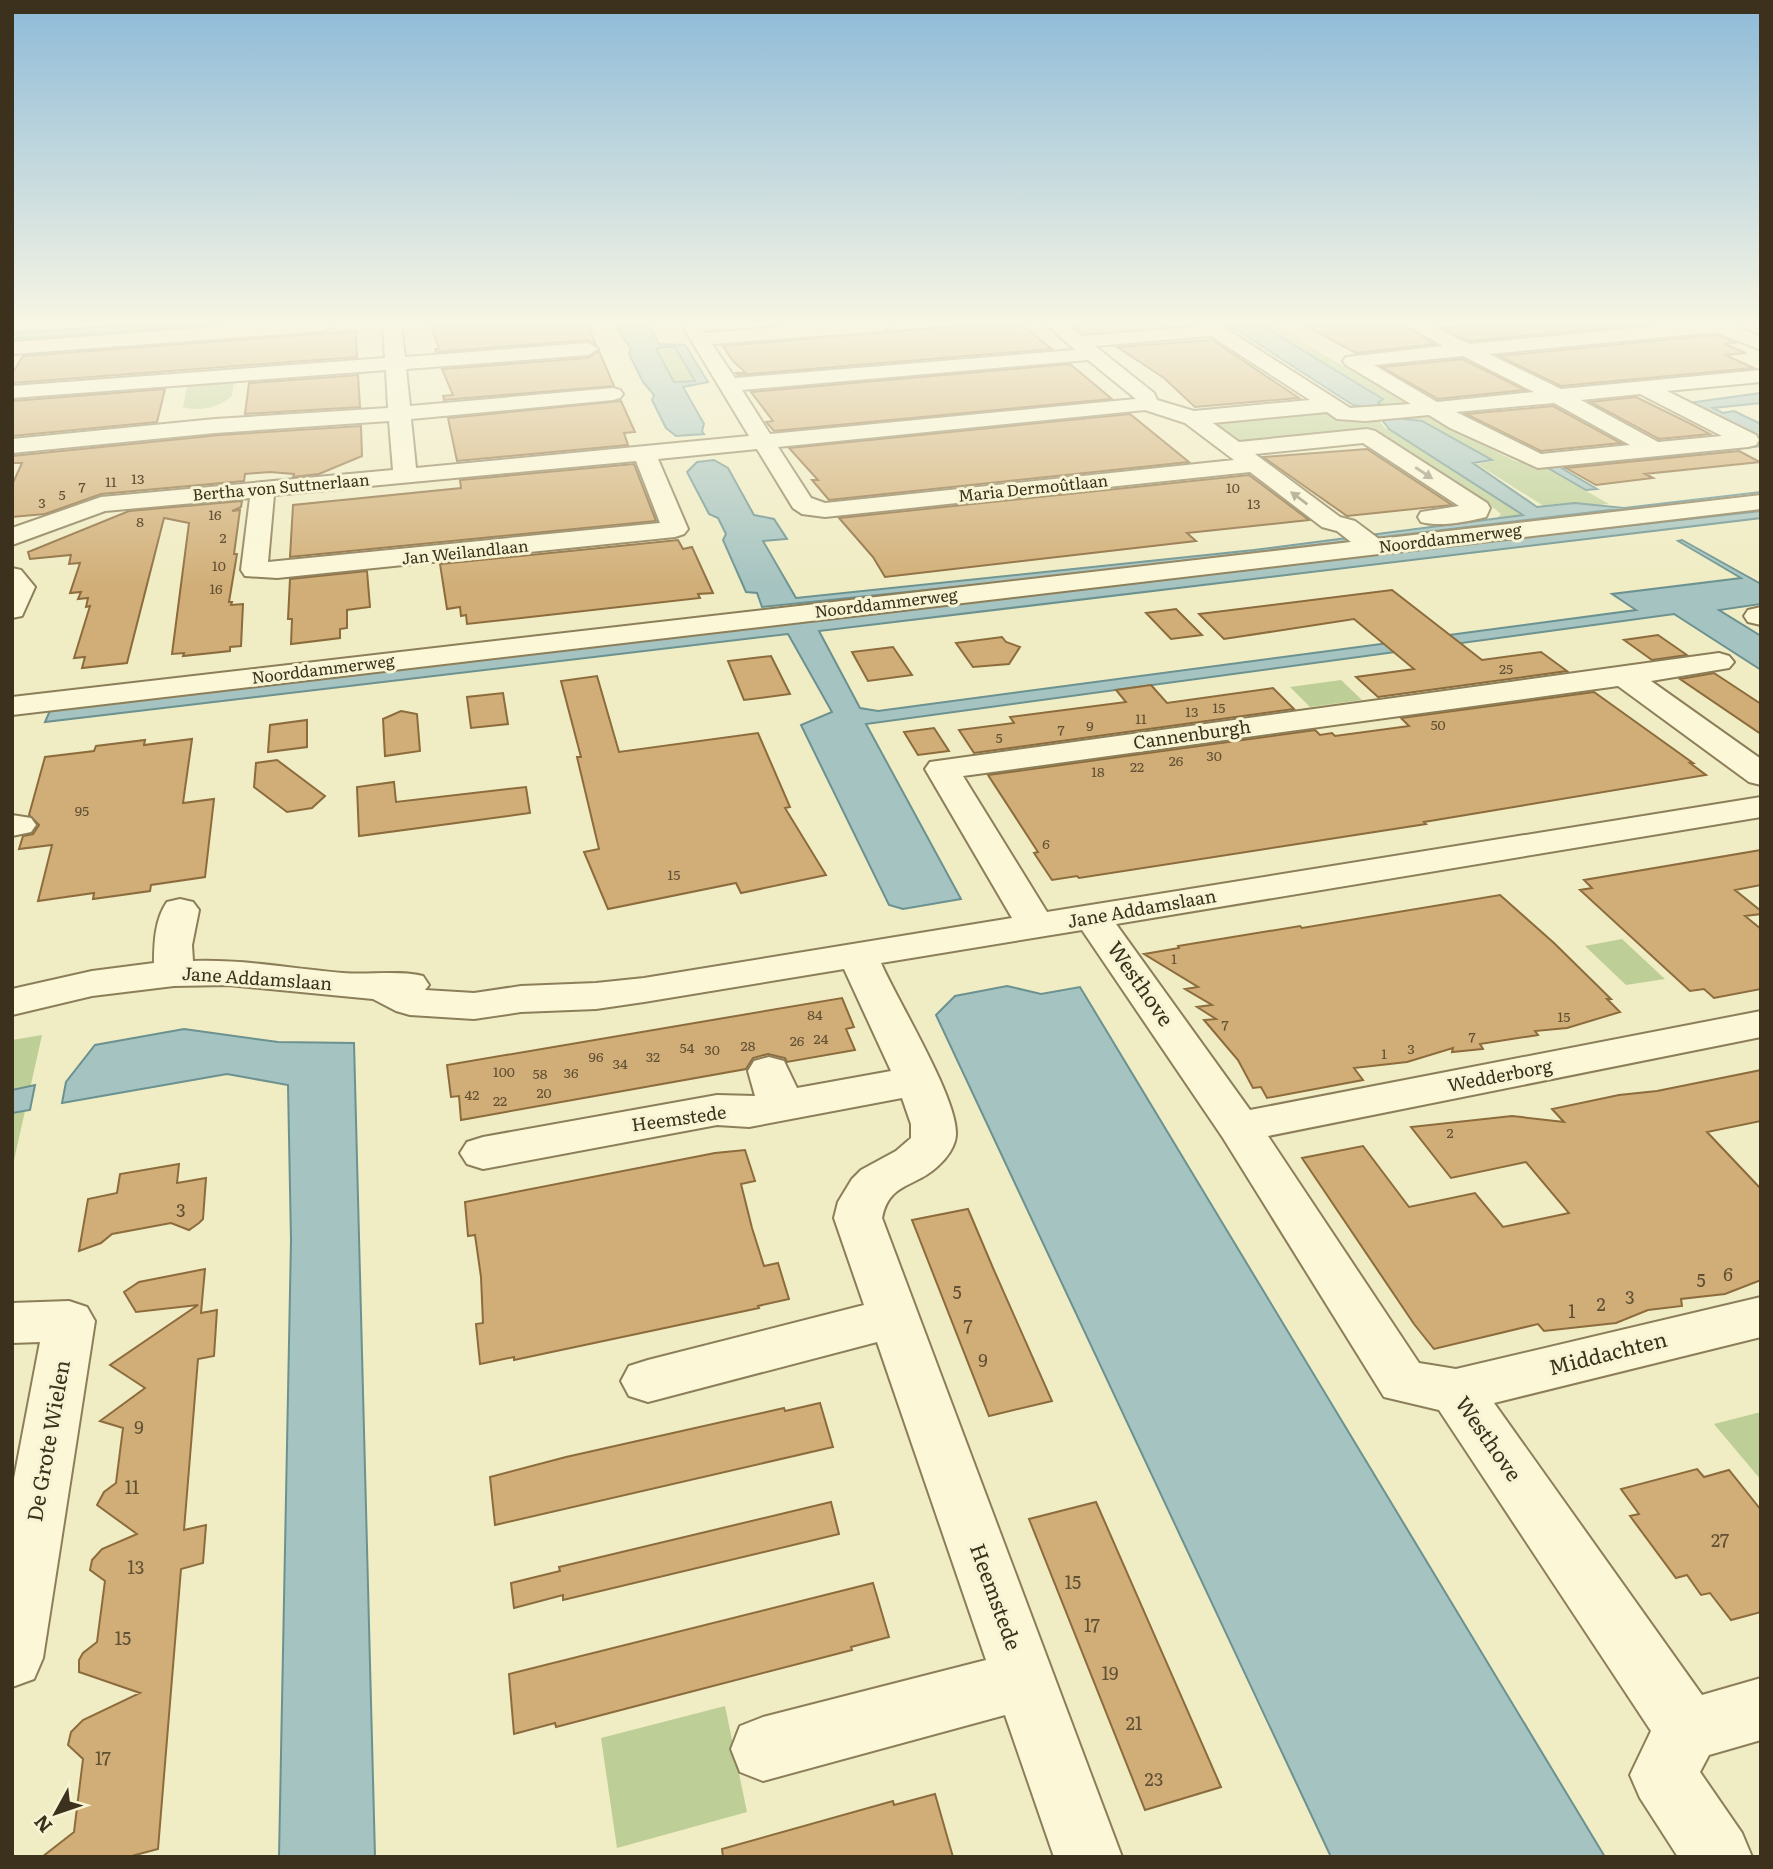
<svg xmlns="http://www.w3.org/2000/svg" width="1773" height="1869" font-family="Literata,serif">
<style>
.green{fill:#bdcf96}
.water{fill:#a5c3c0;stroke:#6b9290;stroke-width:2;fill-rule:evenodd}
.building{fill:#d1ae77;stroke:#8c6c3d;stroke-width:2}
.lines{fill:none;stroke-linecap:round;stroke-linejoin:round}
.minor-casing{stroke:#8c7e59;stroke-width:4}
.minor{fill:#fbf7d7;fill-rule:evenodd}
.oneway{fill:#9b947a}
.labels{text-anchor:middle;stroke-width:6;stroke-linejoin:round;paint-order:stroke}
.number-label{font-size:14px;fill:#605034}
.far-street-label{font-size:16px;fill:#3b311d;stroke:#f7f4d3}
.street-label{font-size:18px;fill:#3b311d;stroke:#f7f4d3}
.near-number-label{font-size:18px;fill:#605034}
.near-street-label{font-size:21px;fill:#3b311d;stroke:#f7f4d3}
</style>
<rect width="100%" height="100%" fill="#f0ecc3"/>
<path class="green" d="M1063 325H1199L1201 327 1081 339Z
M1261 325H1274L1448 428 1515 461 1544 467 1609 504 1550 510 1477 464 1494 461 1422 421 1404 419 1377 402 1383 398Z
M661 347H675L695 381 674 382 656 349Z
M234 382 232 396C219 407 200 412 183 407L187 387Z
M1325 407 1375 416 1386 429H1389L1524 515 1497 518 1501 514 1495 509 1377 431 1253 443 1228 441 1205 422Z
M1341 680 1362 700 1310 707 1290 687Z
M1622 939 1665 979 1626 985 1585 946Z
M42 1035 12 1169V1040Z
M1761 1412V1480L1714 1424Z
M725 1706 747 1812 617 1848 601 1738Z"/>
<path class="water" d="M125 325H213L12 339V333Z
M615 325H649L659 344 685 345 708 382 683 387 704 424 702 431 704 434 676 436 666 428 652 400 654 395 643 382 629 354 631 349ZM661 347H675L695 381 674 382 656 349Z
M1229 325H1261L1383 399 1378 403 1404 419 1422 421 1492 460 1473 463 1537 507 1575 503 1624 508 1761 492 1032 579 762 607 757 593 746 592 723 540 726 534 718 518 709 514 687 472 697 462 714 460 728 468 754 515 774 519 787 539 763 541 796 598 1254 550 1523 515 1389 429C1381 417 1368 406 1353 405Z
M1761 393V403L1713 408 1723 413 1734 411 1761 424V439L1688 403Z
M1761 443V446L1563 469 1597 489 1586 490 1546 467Z
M1761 511V518L819 631 860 708 878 711 1636 610 1612 594 1741 578 1678 541 1682 540 1761 584V604L1719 610 1761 636V670L1674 614 866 724 961 899 903 909 889 905 801 725 832 712 788 634 45 722 52 706 681 631Z
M1007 986 1041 994 1080 987 1605 1857H1331L936 1015 955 996Z
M184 1029 278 1042 354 1043 375 1857H279L291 1240 288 1085 227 1074 62 1103 66 1082 95 1045Z
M35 1085 30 1110 12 1113V1090Z"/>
<path class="building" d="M431 325H588L596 345 588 340 436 352 435 349H439Z
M967 325H1022L1052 349 738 375 736 373 745 372 733 361 723 346Z
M1304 325H1403L1435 344 1356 353Z
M1473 325H1638L1469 341 1442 328Z
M356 331 357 357 12 383V374L23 356Z
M1716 335 1736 343 1724 344 1746 353 1725 355 1754 368 1561 386 1499 356Z
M1212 340 1299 398 1195 407 1164 378 1117 347Z
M599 351 614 386 444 400 443 396 453 395 442 369 588 358Z
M1462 359 1525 390 1438 399 1382 367Z
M1070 364 1112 399 774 431 766 422 773 421 751 392Z
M358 375 360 407 245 414 249 383Z
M165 389 157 422 12 436V401Z
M1636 397 1691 424 1710 434 1659 439 1590 402Z
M621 401 635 432 624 433 628 445 457 461 448 418Z
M1553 406 1621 443 1541 451 1466 414Z
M1130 414 1189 462 829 500 812 480H818L789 448Z
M361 426 362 456 319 474 293 477 294 474 270 472 245 474 244 481 101 494 45 514 12 517V485L22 463H12V456L220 435Z
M1367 449 1452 505 1347 516 1263 457Z
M1739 451 1760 462 1645 474 1653 478 1596 485 1566 468Z
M634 464 656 521 290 557 293 505 461 488 460 480Z
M1249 475 1309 520 1187 533 1196 541 885 577 873 557 839 518Z
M242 501 241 507 232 511 240 510 234 554H237L229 602H232L231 605 243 604 241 646 230 647V651L183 656 184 653 172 654 189 523 164 518 127 663 82 668 85 657 74 658 90 606 86 607 88 598 78 599 81 592 70 593 80 563 69 564 71 555 30 559 28 552 129 511Z
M678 540 683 549 692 547 713 593 698 594 700 598 467 624 466 615 461 616 460 607 447 609 440 564Z
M367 571 370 607 347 610V628L340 629V638L291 644 292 619H288L290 579Z
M1392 590 1482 660 1541 652 1567 671 1378 697 1356 677 1414 669 1354 619 1224 639 1199 614Z
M1176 609 1202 635 1171 639 1146 613Z
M1658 635 1687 655 1652 660 1624 640Z
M1002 637 1006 642 1020 647 1009 664 973 667 956 643Z
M893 647 912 675 868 681 852 652Z
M771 656 790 694 744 700 728 661Z
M1714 673 1761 704V734L1680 679Z
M597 676 619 752 758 733 790 807 785 808 826 875 741 893 736 883 608 909 584 852 599 849 577 757H581L561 681Z
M1151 685 1167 703 1273 688 1294 709 974 753 959 730 1014 723 1010 717 1126 702 1116 690Z
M1594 692 1693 763H1690L1706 775 1424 822 1426 824 1079 878 1077 876 1052 880 1034 853 1038 852 988 775 1315 730 1320 735 1332 733 1335 736 1409 726 1401 718Z
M503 693 508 724 471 728 467 697Z
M401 711 417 714 420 751 385 756 383 719Z
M307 720V747L268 752 270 725Z
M934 728 949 751 918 755 904 732Z
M192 739 183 803 214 799 205 877 151 885 150 891 93 899 94 893 38 901 52 845 19 849 23 836 33 834 39 825 29 815 45 757 94 751 96 746 145 740 144 745Z
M277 760 325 796 312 808 287 812 254 787 256 763Z
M394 782 396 802 526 787 530 813 359 836 357 787Z
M1761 850V885L1735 890 1761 911V914L1745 916 1761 929V989L1714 998 1704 989 1690 991 1580 890 1592 888 1584 880Z
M1500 895 1554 943 1611 999H1607L1620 1012 1567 1028 1535 1031 1538 1035 1480 1044 1483 1049 1452 1052 1453 1048 1407 1062 1354 1068 1363 1080 1267 1098 1261 1087 1253 1088 1238 1060 1204 1020 1216 1019 1197 1007 1212 1005 1185 989 1198 987 1144 954 1179 948 1178 946 1300 926 1302 928Z
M842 998 854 1027 846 1029 855 1050 787 1062 785 1058 768 1054 753 1058 746 1069 461 1120 459 1096 451 1097 447 1065Z
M1761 1070V1121L1707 1132 1761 1189V1280L1725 1294 1681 1299 1682 1306 1648 1310 1616 1323 1544 1331 1538 1324 1434 1349 1414 1324 1302 1158 1363 1146 1409 1207 1475 1193 1503 1227 1569 1213 1526 1162 1451 1178 1411 1127 1512 1116 1564 1122 1552 1109 1619 1095 1657 1091Z
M745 1150 755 1181 741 1184 752 1228 764 1266 778 1263 789 1299 758 1306 759 1308 514 1360V1357L480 1364 476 1324 483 1323 481 1277 475 1235 468 1236 465 1202 715 1153Z
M179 1164 177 1183 206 1178 203 1219 199 1223 189 1230 171 1223 112 1234 101 1243 79 1251 88 1199 117 1193 120 1174Z
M968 1209 993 1268 1052 1401 989 1416 912 1220Z
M205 1269 201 1313 217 1310 214 1356 198 1359 184 1530 206 1525 203 1563 181 1569 158 1849 128 1857H42L74 1832 83 1759 68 1745 71 1732 83 1720 140 1693 79 1672V1660L83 1653 97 1642 105 1581 90 1570 92 1560 102 1549 137 1534 97 1505 104 1492 116 1483 123 1428 100 1421 145 1388 110 1365 198 1305 136 1312 124 1292 139 1282Z
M820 1403 833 1447 495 1525 490 1477 566 1457 784 1408 785 1411Z
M1697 1469 1704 1477 1729 1470 1761 1510V1612L1731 1620 1710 1593 1701 1595 1687 1575 1676 1578 1630 1516 1639 1514 1621 1489Z
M831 1502 839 1534 563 1600V1595L514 1608 511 1583 560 1571 559 1567Z
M1096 1502 1221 1787 1145 1810 1029 1519Z
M873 1583 889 1637 851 1647 852 1650 686 1693 556 1727 555 1723 514 1734 509 1674Z
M935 1794 953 1857H723L722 1849 893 1801 894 1805Z"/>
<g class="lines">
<g class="minor-casing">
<path id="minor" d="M244 325H333L324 331 12 354V342Z
M383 325H401L405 357 588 343 598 349 588 355 406 369 410 406 613 388 620 390 623 394 620 398 613 400 411 419 416 468 749 436 682 325H700L705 333 806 325H891L882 331 712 344 735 378 1075 350 1047 325H1068L1082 336 1220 325 1350 408 1411 404 1346 365 1343 361 1346 357 1443 346 1406 325H1430L1469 344 1668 325H1733L1761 337V350L1716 332 1489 354 1561 389 1761 370V382L1667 391 1756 435 1759 440 1756 445 1748 447 1538 468 1450 428 1429 415 1365 421 1337 419 1327 412 1213 423 1239 442 1367 429 1375 431 1487 503 1490 508 1486 517C1467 522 1440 527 1421 522L1418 517 1421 512 1459 506 1363 443 1255 454 1340 517 1355 521 1379 539 1761 495V509L12 715V697L1351 542 1337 531 1322 527 1250 472 825 517 802 514 793 508 757 449 658 459 688 529 684 534 675 537 277 578 245 576 241 570 250 498 105 511 12 545V528L101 497 393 470 389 421 215 433 12 453V439L215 419 388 408 386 370 12 398V386L385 358ZM1211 336 1310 400 1194 411 1157 400 1154 393 1095 346ZM1463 356 1534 392 1437 402 1374 365ZM1088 360 1136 399 770 434 742 390ZM1640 394 1722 436 1658 442 1581 400ZM1554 403 1630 445 1541 454 1456 412ZM1145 410 1185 423 1234 460 825 503 811 498 778 447ZM636 461 660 523 268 562 274 495Z
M12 568 21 570 35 587 22 616 12 618Z
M1761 607V625L1748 622 1744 616 1748 610Z
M1719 653 1729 656 1734 662 1729 668 1651 681 1761 759V785L1749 782 1618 686 963 776 1047 912 1761 797V817L1116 924 1250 1110 1761 1011V1037L1268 1136 1419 1363 1456 1369 1761 1297V1337L1494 1403 1702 1695 1761 1678V1740L1709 1755 1700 1772 1742 1833 1752 1857H1678L1640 1798 1630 1775 1651 1731 1439 1410 1384 1397 1223 1138 1082 930 881 963C898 1002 957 1097 956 1134 956 1146 946 1159 938 1166 915 1188 889 1182 882 1218L1122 1857H1054L1005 1715 763 1781 740 1772 731 1749 740 1726 763 1717 986 1660 877 1342 648 1402 629 1396 621 1381 629 1366 648 1360 864 1305 834 1218 838 1202 852 1179 861 1170 896 1151 911 1138V1124L902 1098 749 1127 717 1125 483 1169 467 1164 460 1153 467 1142 483 1137 717 1095 755 1096 748 1071 754 1061 769 1057 784 1061 797 1088 891 1071 844 969 644 1002 596 1009 521 1012 474 1019 410 1015 396 1011 373 999 228 985 174 986 92 996 12 1015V989L92 971 154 963C154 943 155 919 167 902L180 899 193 902 199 910 192 945 193 961C244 959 293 969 343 973 369 975 398 970 423 976L429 985 425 990 474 993 521 986 596 983 644 978 1012 918 925 769 930 762Z
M12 815 31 818 36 825 31 832 12 836Z
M69 1301 87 1307 95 1321 43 1658 34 1679 12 1687V1489L40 1342 12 1343V1303Z"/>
</g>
<use href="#minor" class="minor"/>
</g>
<defs><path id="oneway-solid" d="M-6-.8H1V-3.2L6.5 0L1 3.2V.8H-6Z" transform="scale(1.75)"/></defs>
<g class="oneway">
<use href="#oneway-solid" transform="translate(1424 473) rotate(33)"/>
<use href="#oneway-solid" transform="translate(1299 498) rotate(-143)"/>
</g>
<linearGradient id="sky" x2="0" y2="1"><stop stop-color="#8dbad8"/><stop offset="0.55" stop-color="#f8f6e4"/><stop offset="1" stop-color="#f8f6e4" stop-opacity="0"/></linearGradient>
<rect width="1773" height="587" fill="url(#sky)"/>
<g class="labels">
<g class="number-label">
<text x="138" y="484">13</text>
<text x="111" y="487">11</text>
<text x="82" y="492">7</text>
<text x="1233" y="493">10</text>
<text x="62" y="500">5</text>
<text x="42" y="508">3</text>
<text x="1254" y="509">13</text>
<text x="215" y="520">16</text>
<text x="140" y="527">8</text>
<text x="223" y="543">2</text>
<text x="219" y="571">10</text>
<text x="216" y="594">16</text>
<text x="1506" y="674">25</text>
<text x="1219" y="713">15</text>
<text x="1192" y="717">13</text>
<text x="1141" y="724">11</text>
<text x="1438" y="730">50</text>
<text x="1090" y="731">9</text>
<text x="1061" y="735">7</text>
<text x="999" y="743">5</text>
<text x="1214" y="761">30</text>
<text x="1176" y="766">26</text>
<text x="1137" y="772">22</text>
<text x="1098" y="777">18</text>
<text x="82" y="816">95</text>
<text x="1046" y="849">6</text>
<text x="674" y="880">15</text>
<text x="1174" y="964">1</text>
<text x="815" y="1020">84</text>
<text x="1564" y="1022">15</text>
<text x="1225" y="1030">7</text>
<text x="1472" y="1042">7</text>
<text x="821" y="1044">24</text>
<text x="797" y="1046">26</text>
<text x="748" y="1051">28</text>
<text x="687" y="1053">54</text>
<text x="1411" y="1054">3</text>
<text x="712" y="1055">30</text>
<text x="1384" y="1059">1</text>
<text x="596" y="1062">96</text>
<text x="653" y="1062">32</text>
<text x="620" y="1069">34</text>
<text x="504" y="1077">100</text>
<text x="571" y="1078">36</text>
<text x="540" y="1079">58</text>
<text x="544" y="1098">20</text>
<text x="472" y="1100">42</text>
<text x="500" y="1106">22</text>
<text x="1450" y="1138">2</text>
</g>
<g class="far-street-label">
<text transform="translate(281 487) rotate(-5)" y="6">Bertha von Suttnerlaan</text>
<text transform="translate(1033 488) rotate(-6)" y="6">Maria Dermoûtlaan</text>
<text transform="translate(1450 538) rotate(-7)" y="6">Noorddammerweg</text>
<text transform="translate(465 552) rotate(-6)" y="6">Jan Weilandlaan</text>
<text transform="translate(886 603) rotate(-7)" y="6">Noorddammerweg</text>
<text transform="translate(323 669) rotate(-7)" y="6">Noorddammerweg</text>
</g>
<g class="street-label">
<text transform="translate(1192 735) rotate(-8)" y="6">Cannenburgh</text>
<text transform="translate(1142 909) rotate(-10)" y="6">Jane Addamslaan</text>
<text transform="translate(257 979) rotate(4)" y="6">Jane Addamslaan</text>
<text transform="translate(1500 1076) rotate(-11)" y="6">Wedderborg</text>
<text transform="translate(679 1119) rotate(-8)" y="6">Heemstede</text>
</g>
<g class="near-number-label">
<text x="181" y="1217">3</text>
<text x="1728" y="1281">6</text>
<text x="1701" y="1287">5</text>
<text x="957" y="1299">5</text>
<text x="1630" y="1304">3</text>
<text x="1601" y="1311">2</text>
<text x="1572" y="1318">1</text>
<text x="968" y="1333">7</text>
<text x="983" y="1367">9</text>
<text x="139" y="1434">9</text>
<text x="132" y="1494">11</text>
<text x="1720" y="1547">27</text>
<text x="136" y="1574">13</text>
<text x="1073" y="1589">15</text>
<text x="1092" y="1632">17</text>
<text x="123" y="1645">15</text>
<text x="1110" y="1680">19</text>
<text x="1134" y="1730">21</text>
<text x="103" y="1765">17</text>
<text x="1154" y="1786">23</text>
</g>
<g class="near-street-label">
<text transform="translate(1140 984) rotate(55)" y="7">Westhove</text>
<text transform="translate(1608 1354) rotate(-14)" y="7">Middachten</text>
<text transform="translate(1488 1439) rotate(55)" y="7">Westhove</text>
<text transform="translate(49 1441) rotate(-80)" y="7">De Grote Wielen</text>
<text transform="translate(995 1597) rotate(70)" y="7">Heemstede</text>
</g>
</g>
<rect width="1773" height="1869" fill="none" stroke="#3b311d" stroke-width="28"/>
<g transform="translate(56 1813) rotate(230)" stroke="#f7f4d3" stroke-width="5" paint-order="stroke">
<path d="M0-5L12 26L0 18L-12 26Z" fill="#3b311d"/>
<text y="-10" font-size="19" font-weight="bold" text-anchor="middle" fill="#3b311d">N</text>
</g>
</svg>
